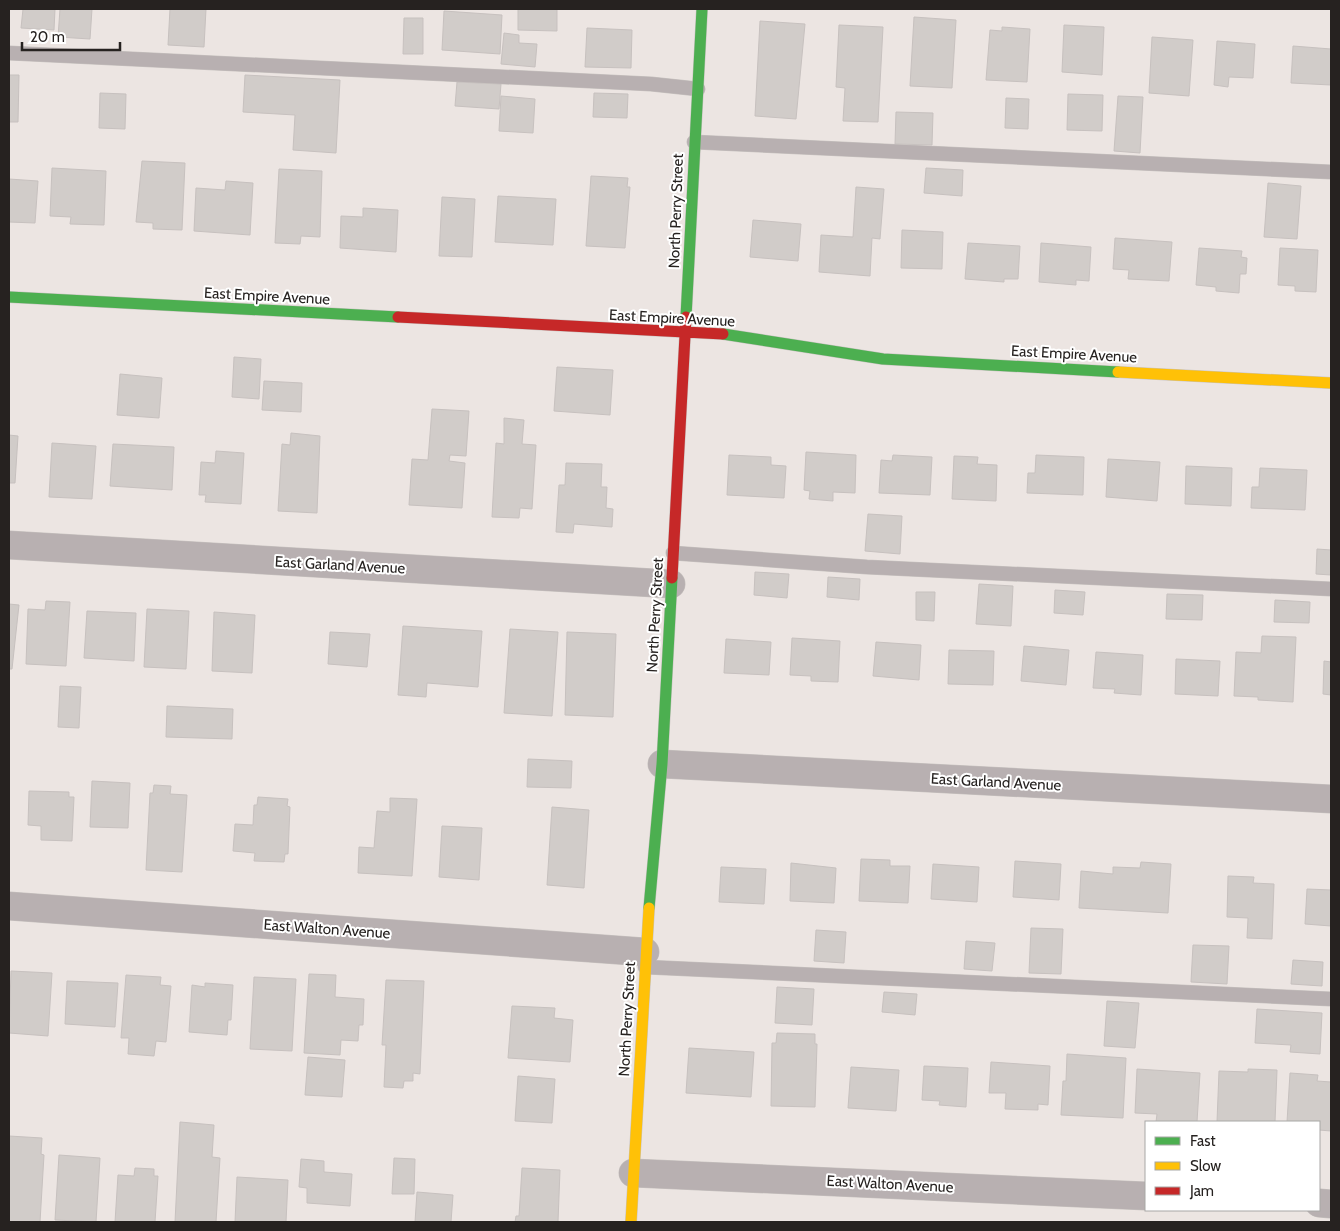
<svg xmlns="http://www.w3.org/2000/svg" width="1340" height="1231" font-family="Cabin,sans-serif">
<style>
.building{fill:#d1ccc9;stroke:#c7c1bf}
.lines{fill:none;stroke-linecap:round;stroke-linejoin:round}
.lane-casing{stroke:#c8c3c0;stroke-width:15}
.street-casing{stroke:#c8c3c0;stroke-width:29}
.fast-casing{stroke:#c8c3c0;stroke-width:12}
.slow-casing{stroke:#c8c3c0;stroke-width:12}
.jam-casing{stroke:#c8c3c0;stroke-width:12}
.lane{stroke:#b8b0b1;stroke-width:14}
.street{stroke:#b8b0b1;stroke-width:28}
.fast{stroke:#4caf50;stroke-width:11}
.slow{stroke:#ffc107;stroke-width:11}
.jam{stroke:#c62828;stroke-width:11}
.labels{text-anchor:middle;stroke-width:4;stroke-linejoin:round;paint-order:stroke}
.street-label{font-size:15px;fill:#262220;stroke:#fff}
</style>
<rect width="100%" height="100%" fill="#ece5e2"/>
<path class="building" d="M23 9H55L54 30 21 28Z
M60 9H92L90 39 58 37Z
M170 9H206L204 47 168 45Z
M518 9H557V31L518 30Z
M444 11 502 15 500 54 442 50Z
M914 17 956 20 952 88 910 86Z
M404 18H423V54H403Z
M760 21 805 24 796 119 755 116Z
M839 25 883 27 878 122 843 121 845 88 836 87Z
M1064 25 1104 27 1102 75 1062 72Z
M1002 27 1030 29 1027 82 986 80 990 30 1002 31Z
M587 28 632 30 631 68 585 67Z
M504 33 519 35V43L537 44 535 67 501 64Z
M1152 37 1193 40 1189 96 1149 93Z
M1217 41 1255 44 1253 78 1229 77 1228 87 1214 85Z
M1293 46 1331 49V85L1291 83Z
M9 75H19L18 122H9Z
M245 75 340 80 336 153 293 150 295 115 243 112Z
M457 82 501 84 499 109 455 106Z
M100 93 126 94 125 129 99 128Z
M594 93 628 94 627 118 593 117Z
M1068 94 1103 95 1102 131 1067 130Z
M501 96 535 99 533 133 499 131Z
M1118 96 1143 97 1140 153 1114 151Z
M1006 98 1029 99 1028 129 1005 128Z
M896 112 933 113 932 145 895 144Z
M142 161 185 163 182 230 153 229V223L136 222Z
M52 168 106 171 104 225 70 224 71 217 50 216Z
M926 168 963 170 962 196 924 193Z
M279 169 322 171 320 237 301 236 300 244 275 243Z
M591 176 628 178 627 187H630L625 248 586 246Z
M9 179 38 181 35 223 9 222Z
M226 181 253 183 250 235 194 231 196 188 225 190Z
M1268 183 1301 186 1297 239 1264 237Z
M856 187 884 189 880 239 872 238 870 276 819 272 821 235 853 237Z
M498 196 556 199 553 245 495 242Z
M442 197 475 199 472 257 439 256Z
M363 208 398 210 396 252 340 248 341 216 363 217Z
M753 220 801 224 798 261 750 257Z
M902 230 943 232 942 269 901 268Z
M1115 238 1172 242 1169 281 1128 279 1129 270 1113 269Z
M968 243 1020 246 1018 279H1004V282L965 279Z
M1041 243 1091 247 1089 281 1076 280V285L1039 282Z
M1199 248 1242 251 1241 257 1247 258 1246 274H1240L1239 293 1216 291V287L1196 285Z
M1280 248 1318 250 1316 292 1295 291V286L1278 285Z
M234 357 261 359 259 399 232 397Z
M557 367 613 370 610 415 554 411Z
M120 374 162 378 159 418 117 415Z
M264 381 302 383 301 412 262 410Z
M432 409 469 411 466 456 450 455 449 461 465 463 462 508 409 505 412 459 428 460Z
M504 418 524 420 522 444 536 445 532 509 520 508 519 518 492 517 496 443 504 444Z
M291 433 320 436 317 513 278 511 282 444 290 445Z
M9 435 18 436 15 483H9Z
M52 443 96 446 92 499 49 497Z
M113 444 174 447 172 490 110 486Z
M216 451 244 453 241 504 205 502 206 495H199L201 462 215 463Z
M806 452 856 455 855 493 833 492V501L809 499 810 491 804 490Z
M729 455 771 457V465L786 466 784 498 727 495Z
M893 455 932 457 930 495 879 493 881 460 892 461Z
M1036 455 1084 457 1083 495 1027 493 1028 473H1035Z
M954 456 978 457 977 464 997 465 996 501 952 499Z
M1108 459 1160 462 1157 501 1106 497Z
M566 463 602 464 601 487H607L606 508 613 509 612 527 574 524 573 533 556 532 559 485H565Z
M1186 466 1232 468 1231 506 1185 504Z
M1260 468 1307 470 1305 510 1251 508 1252 487H1259Z
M868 514 902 516 900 554 865 551Z
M1317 549 1331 550V575L1316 574Z
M755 572 789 574 787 598 754 595Z
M828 577 860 579 859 600 827 597Z
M979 584 1013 586 1011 626 976 624Z
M1055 590 1085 592 1083 615 1054 613Z
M916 592H935L934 621 916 620Z
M1167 594 1203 595 1202 620 1166 619Z
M1275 600 1310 602 1309 623 1274 622Z
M46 601 70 602 66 666 26 664 28 609 45 610Z
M9 604 19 605 12 669H9Z
M147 609 189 611 186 669 144 667Z
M87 611 136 613 134 661 84 658Z
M214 612 255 615 252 673 212 671Z
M403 626 482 631 478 687 427 683 426 697 398 695Z
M510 629 558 632 552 716 504 713Z
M330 632 370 634 367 667 328 664Z
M567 632 616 634 613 717 565 715Z
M1262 636 1296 637 1293 702 1258 700V697L1234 696 1236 652 1261 653Z
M792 638 840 641 838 682 811 681V676L790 675Z
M726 639 771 642 769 675 724 673Z
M876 642 921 645 919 680 873 676Z
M1024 646 1069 650 1066 685 1021 681Z
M949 650 994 651 993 685 948 684Z
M1096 652 1143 655 1141 695 1114 693 1115 689 1093 688Z
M1176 659 1220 661 1218 696 1175 694Z
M1324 661 1331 662V695L1323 694Z
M60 686 81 687 79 728 58 727Z
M167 706 233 709 232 739 166 737Z
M528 759 572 761 571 788 527 787Z
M92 781 130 783 128 828 90 827Z
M154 785 171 786 170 794 187 795 182 872 146 870 150 793H153Z
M29 791 69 792V797H74L72 841 41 840V826L28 825Z
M258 797 288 799 287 806 290 807 288 854H285L284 862 254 861 255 853 233 851 235 824 253 825 254 805H257Z
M390 798 417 799 412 876 358 873 359 847 374 848 377 811 390 812Z
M552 807 589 810 584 888 547 885Z
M442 826 482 828 479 880 439 877Z
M861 859 890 860V866H910L908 903 859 901Z
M1015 861 1061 864 1059 900 1013 897Z
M1141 862 1171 864 1168 913 1079 908 1081 871 1113 874V867L1140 868Z
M791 863 836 868 834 903 790 901Z
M933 864 979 867 977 902 931 899Z
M721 867 766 869 764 904 719 902Z
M1228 876 1254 877 1253 883 1274 884 1272 939 1247 938 1248 918 1227 917Z
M1307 889 1331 890V926L1305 924Z
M1031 928 1063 929 1061 974 1029 973Z
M816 930 846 932 844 963 814 961Z
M966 941 995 943 992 971 964 969Z
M1193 945 1229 946 1227 984 1191 982Z
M1293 960 1323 962 1322 986 1291 984Z
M11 971 52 973 48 1036 9 1033Z
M309 974 336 975 335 997 364 999 363 1025H359L358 1041 341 1040 340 1055 304 1053Z
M126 975 161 977 160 985 171 986 166 1042 156 1041 154 1056 128 1054 129 1038H121Z
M254 977 296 979 292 1051 250 1049Z
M386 980 424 981 420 1074 413 1073V1081H404L403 1088 384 1087 386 1045H382Z
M67 981 118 983 115 1027 65 1024Z
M205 983 233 985 231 1020H228L227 1035 189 1032 192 985 205 987Z
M777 987 814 989 812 1025 775 1023Z
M884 992 917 994 915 1015 882 1012Z
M1107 1001 1139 1003 1135 1048 1104 1046Z
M512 1006 555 1008 554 1018 573 1020 570 1062 508 1058Z
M1257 1009 1322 1013 1320 1054 1290 1052 1291 1045 1255 1043Z
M777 1033 815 1034V1044H817L815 1107 771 1106 772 1043H776Z
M689 1048 754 1052 751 1097 686 1093Z
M1067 1054 1126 1058 1123 1118 1061 1115 1063 1081H1066Z
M308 1057 345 1060 342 1097 305 1095Z
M991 1062 1050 1066 1048 1105 1038 1104V1110L1005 1109 1006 1093H989Z
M924 1066 968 1068 966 1107 939 1105 940 1101 922 1100Z
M851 1067 899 1070 896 1111 848 1108Z
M1137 1069 1200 1073 1197 1122H1156L1157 1114 1135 1113Z
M1248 1069 1277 1070 1275 1122H1217L1219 1071 1248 1072Z
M1290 1073 1318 1075 1317 1081 1331 1082V1131L1319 1130V1122H1287Z
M518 1076 555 1079 552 1123 515 1121Z
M180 1122 214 1125 212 1157 220 1158 216 1222H175Z
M9 1136 42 1138 41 1154 44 1155 40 1222H9Z
M59 1155 100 1158 96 1222 55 1220Z
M394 1158 415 1159 414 1194H392Z
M301 1159 324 1161V1172L352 1174 350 1206 307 1203V1188L299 1187Z
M135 1168 154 1169V1176H158L155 1222H115L118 1175 134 1176Z
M522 1168 560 1170 558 1222H515L516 1216H519Z
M237 1177 288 1180 286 1222H235Z
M417 1192 453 1195 451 1222H415Z"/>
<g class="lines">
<g class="lane-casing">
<path id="lane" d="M9 53 651 84 698 89
M694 142 1331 172
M673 553 867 567 1331 589
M645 967 1331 999"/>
</g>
<g class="street-casing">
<path id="street" d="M9 545 671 584
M662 764 1331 799
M9 906 645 952
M633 1173 1146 1196
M1319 1203 1331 1204"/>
</g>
<g class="fast-casing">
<path id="fast" d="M9 297 398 317
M686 317 702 9
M723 334 883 359 1118 372
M649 908 662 764 672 578"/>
</g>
<g class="slow-casing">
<path id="slow" d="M1118 372 1331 383
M631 1222 649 908"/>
</g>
<g class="jam-casing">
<path id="jam" d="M398 317 723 334
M672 578 686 317"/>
</g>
<use href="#lane" class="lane"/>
<use href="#street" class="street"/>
<use href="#fast" class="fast"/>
<use href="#slow" class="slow"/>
<use href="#jam" class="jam"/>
</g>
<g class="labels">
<g class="street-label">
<text transform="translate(676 211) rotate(-88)" y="5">North Perry Street</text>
<text transform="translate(267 296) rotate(3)" y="5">East Empire Avenue</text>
<text transform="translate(672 318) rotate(3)" y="5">East Empire Avenue</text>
<text transform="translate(1074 354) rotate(3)" y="5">East Empire Avenue</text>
<text transform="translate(340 565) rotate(3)" y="5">East Garland Avenue</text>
<text transform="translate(655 615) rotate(-87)" y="5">North Perry Street</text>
<text transform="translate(996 782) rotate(3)" y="5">East Garland Avenue</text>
<text transform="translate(327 929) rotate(4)" y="5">East Walton Avenue</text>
<text transform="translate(627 1019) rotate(-87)" y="5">North Perry Street</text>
<text transform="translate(890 1184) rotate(3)" y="5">East Walton Avenue</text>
</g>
</g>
<rect width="1340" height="1231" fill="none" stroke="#262220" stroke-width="20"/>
<rect x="1145" y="1121" width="175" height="90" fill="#ffffff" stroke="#a8a7a6"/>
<rect x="1155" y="1137" width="25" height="8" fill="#4caf50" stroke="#a8a7a6"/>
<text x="1190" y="1146" font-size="15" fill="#262220">Fast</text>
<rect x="1155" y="1162" width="25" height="8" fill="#ffc107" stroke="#a8a7a6"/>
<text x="1190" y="1171" font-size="15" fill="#262220">Slow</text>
<rect x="1155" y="1187" width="25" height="8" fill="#c62828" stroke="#a8a7a6"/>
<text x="1190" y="1196" font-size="15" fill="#262220">Jam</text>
<path d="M22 42v8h98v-8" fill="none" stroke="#262220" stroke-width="2.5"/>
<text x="30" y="42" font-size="15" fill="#262220" stroke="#ffffff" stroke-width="4" paint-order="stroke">20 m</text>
</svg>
